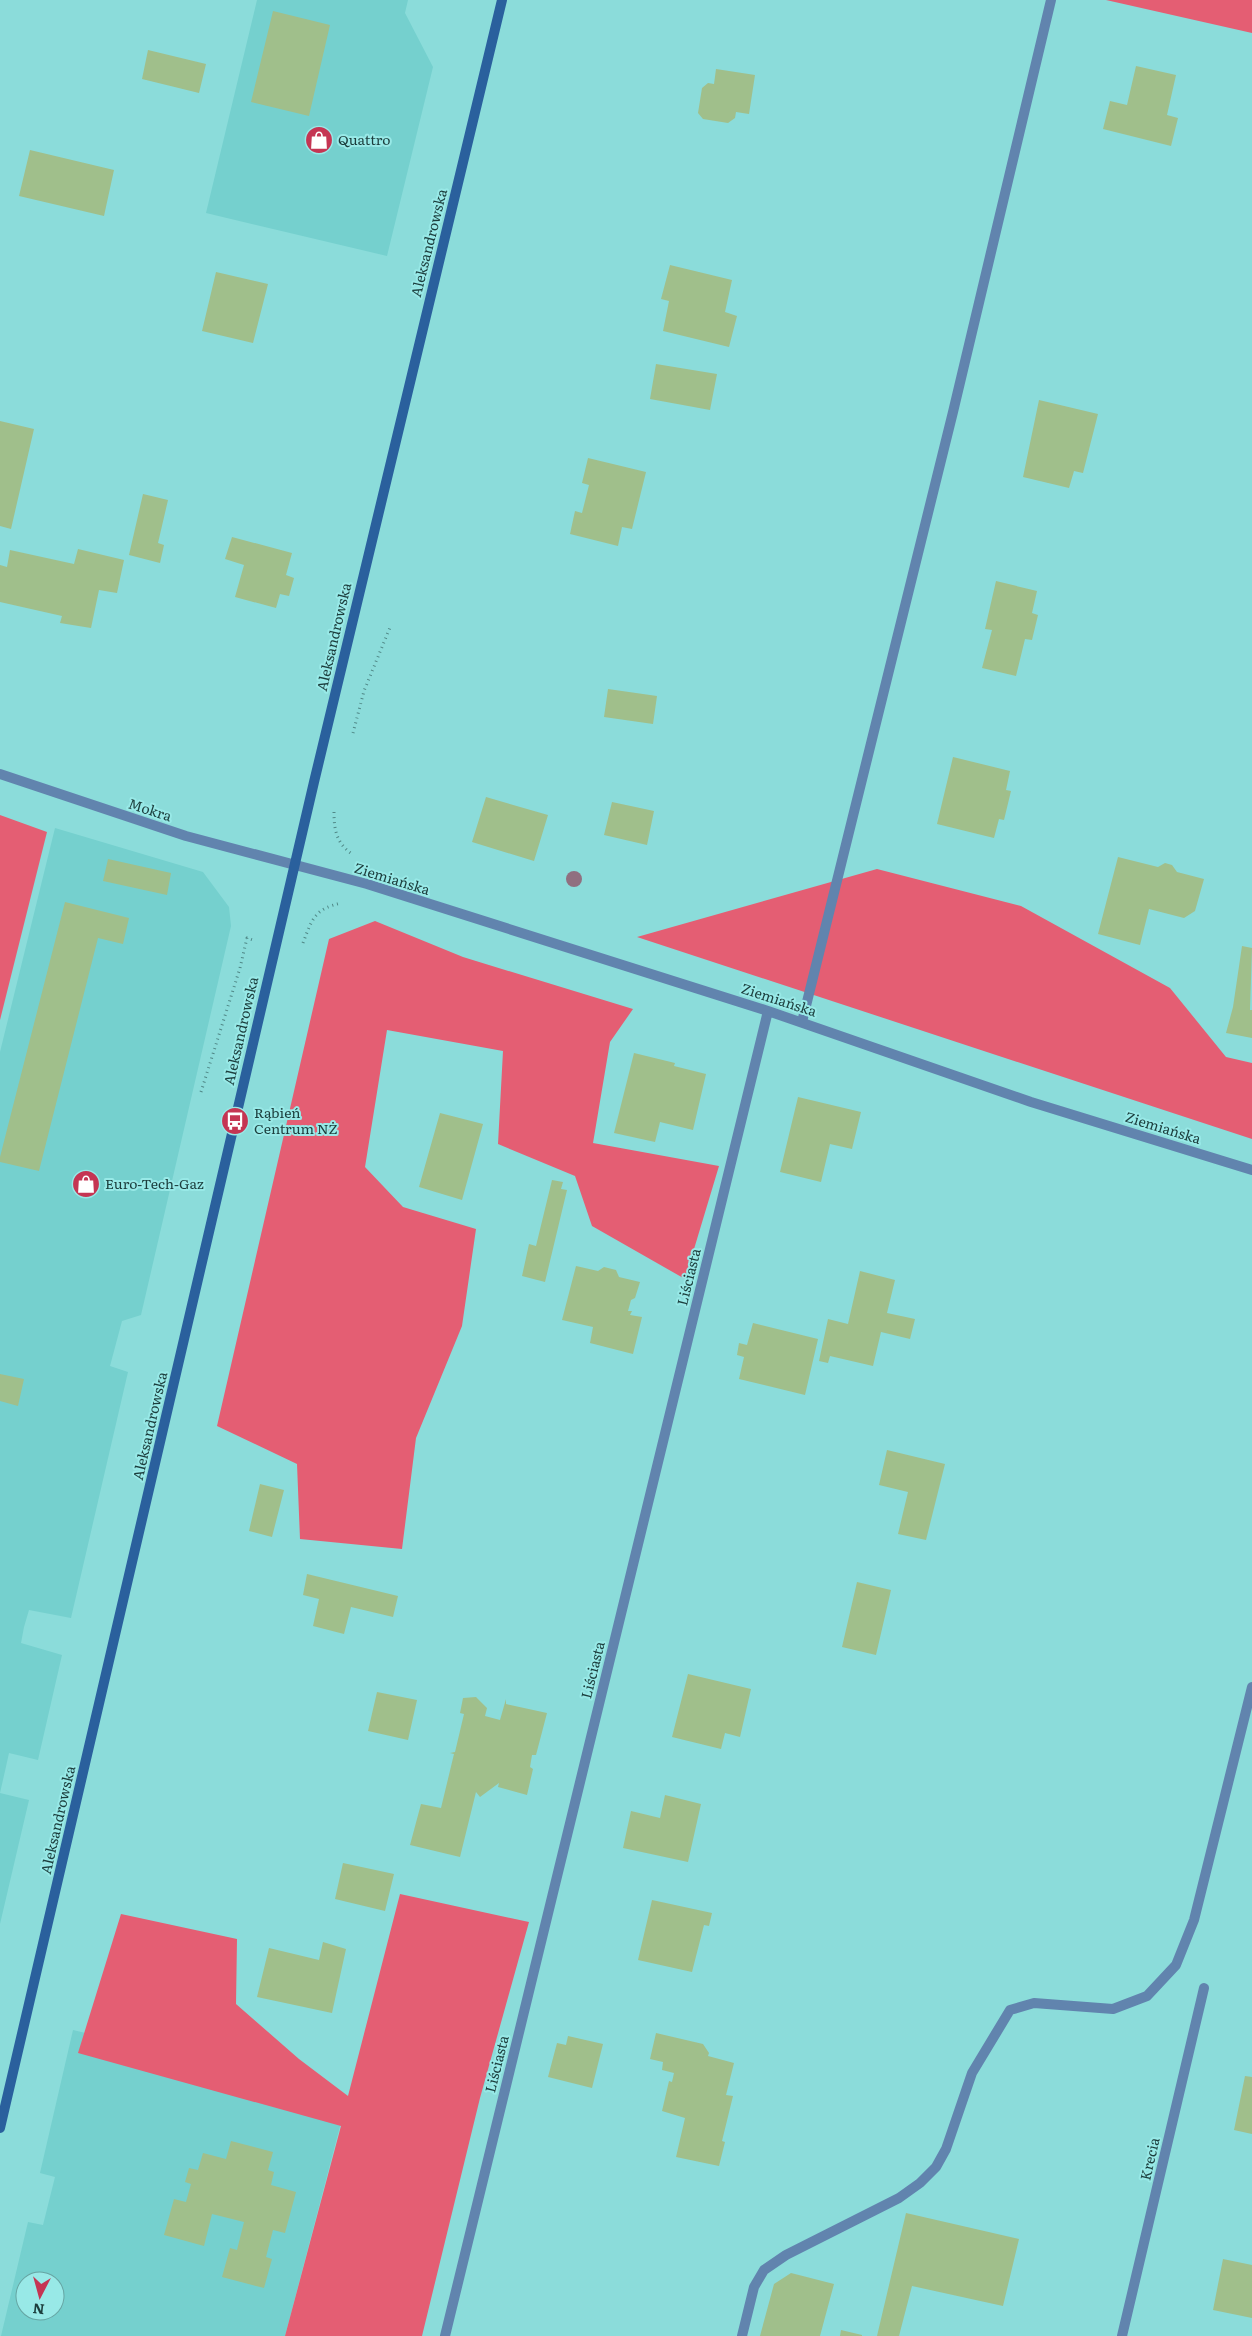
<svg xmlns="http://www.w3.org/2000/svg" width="1252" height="2336" font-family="Literata,serif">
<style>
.built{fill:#75d0ce;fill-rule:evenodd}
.forest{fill:#e45e73}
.building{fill:#a0bf8b}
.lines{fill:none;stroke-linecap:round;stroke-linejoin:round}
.path{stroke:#508887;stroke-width:3;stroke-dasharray:1 4;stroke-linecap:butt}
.lane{stroke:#6184ae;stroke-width:10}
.street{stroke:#6184ae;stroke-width:10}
.secondary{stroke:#2a609d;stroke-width:10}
.tree{fill:#907080}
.labels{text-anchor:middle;stroke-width:4;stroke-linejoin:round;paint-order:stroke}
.poi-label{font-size:14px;fill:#1c3e3d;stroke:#98e9e7;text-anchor:start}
.street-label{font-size:14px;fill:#1c3e3d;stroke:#98e9e7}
</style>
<rect width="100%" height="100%" fill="#8bdcda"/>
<path class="built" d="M257 0H408L405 13 433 67 387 256 206 213Z
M55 828 203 872 229 907 231 926 141 1315 122 1321 110 1366 128 1372 71 1618 29 1610 24 1627 21 1643 62 1655 38 1760 9 1753 5 1771 0 1793 29 1800 0 1924V1052Z
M73 2030 348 2096 285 2336H1L28 2222 43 2225 55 2177 40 2173ZM25 2281H55V2311H25Z"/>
<path class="forest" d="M1106 0H1252V33Z
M0 815 47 832 0 1020Z
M877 869 1021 906 1170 988 1226 1057 1252 1063V1139L637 937Z
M375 921 463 957 633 1009 610 1042 593 1143 719 1166 685 1279 592 1226 575 1176 498 1144 503 1051 387 1030 365 1167 403 1207 476 1229 462 1326 416 1438 402 1549 300 1539 297 1464 217 1426 329 939Z
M400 1894 529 1922 480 2098 422 2336H285L341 2126 78 2053 121 1914 237 1939 236 2004 299 2059 348 2096Z"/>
<path class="building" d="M273 11 330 25 309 116 251 102Z
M148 50 206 64 199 93 142 79Z
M1136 66 1176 75 1167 115 1178 118 1171 146 1103 129 1110 101 1127 105Z
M716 69 755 75 749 114 736 112 735 118 728 123 703 119 698 113 702 88 708 83 714 84Z
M30 150 114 170 104 216 19 196Z
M670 265 732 280 725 312 737 316 729 347 663 331 669 301 661 299Z
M216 272 268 284 253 343 202 331Z
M656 364 717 374 710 410 650 399Z
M1039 400 1098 414 1083 473 1074 471 1069 488 1023 477Z
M0 421 34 429 11 529 0 526Z
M588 458 646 472 632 529 622 527 618 546 570 534 575 511 582 513 589 485 582 483Z
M143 494 168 500 158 543 164 545 160 563 129 555Z
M232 537 292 553 286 575 294 578 289 596 280 594 276 608 235 597 244 565 225 559Z
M78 549 124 560 117 593 99 590 91 628 60 623 62 616 0 602V565L7 567 10 550 74 564Z
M996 581 1037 591 1032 613 1038 615 1032 640 1025 639 1016 676 982 668 992 630 985 629Z
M608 689 657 696 653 724 604 717Z
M953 757 1010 771 1006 790 1011 791 1004 820 999 819 994 838 937 824Z
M486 797 548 815 534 861 472 842Z
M612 802 654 811 647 845 604 835Z
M1118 857 1158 867 1165 863 1172 865 1177 872 1204 879 1195 911 1184 918 1149 909 1140 945 1098 934Z
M108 859 171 873 167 895 103 881Z
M65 902 129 918 123 944 98 938 39 1171 0 1162V1157Z
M1242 946 1252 948 1250 1010H1252V1038L1226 1033 1233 1007Z
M634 1053 675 1063 674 1066 706 1074 693 1130 660 1122 655 1142 614 1133Z
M798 1097 861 1112 852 1149 830 1144 821 1182 780 1172Z
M440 1113 483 1124 462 1200 419 1187Z
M552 1180 563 1182 561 1189 567 1190 545 1282 522 1276 529 1244 536 1246Z
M576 1266 598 1271 604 1267 616 1270 619 1277 640 1282 635 1298 631 1300 628 1311H632L630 1315 642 1317 633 1354 590 1343 593 1327 562 1320Z
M860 1271 895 1280 887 1313 915 1319 910 1339 881 1332 873 1366 830 1356 828 1363 819 1361 828 1319 848 1324Z
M753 1323 818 1339 805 1395 739 1379 744 1357 737 1355 739 1343 747 1345Z
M0 1374 24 1379 18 1406 0 1401Z
M887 1450 945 1464 926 1540 898 1534 908 1492 879 1485Z
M260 1484 284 1490 272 1537 249 1531Z
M307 1574 398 1596 393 1617 351 1607 344 1634 313 1626 319 1599 303 1595Z
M857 1582 891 1590 876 1655 842 1647Z
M688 1674 751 1689 740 1737 725 1733 721 1749 672 1737Z
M377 1692 417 1700 408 1740 368 1731Z
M476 1697 487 1708 485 1716 500 1720 506 1699V1704L547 1713 536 1755H532L530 1767 533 1769 527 1795 498 1787 499 1783 480 1797 476 1792 460 1857 410 1845 421 1804 441 1808 454 1754 450 1753 455 1752 464 1714 460 1713 463 1698Z
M665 1795 701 1804 688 1862 623 1848 631 1811 660 1818Z
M343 1863 394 1874 385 1911 335 1899Z
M652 1900 712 1913 709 1926 704 1925 692 1972 638 1960Z
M323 1942 346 1949 332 2013 257 1997 269 1948 319 1960Z
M656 2033 703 2044 709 2053 708 2056 734 2063 726 2095 733 2096 722 2141 725 2142 719 2166 676 2157 685 2118 662 2111 669 2081 672 2082 674 2073 662 2070 663 2062 650 2059Z
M568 2036 603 2044 592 2088 548 2077 557 2043 566 2045Z
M1245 2076 1252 2077V2134L1234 2130Z
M231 2141 273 2152 268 2170 274 2172 271 2185 296 2192 285 2233 273 2230 266 2257 272 2259 264 2288 222 2277 230 2248 237 2250 244 2222 212 2214 204 2246 164 2235 174 2199 186 2202 191 2184 185 2182 189 2168 198 2170 203 2153 226 2159Z
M906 2213 1019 2239 1003 2306 912 2286 899 2336H877Z
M1223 2259 1252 2265V2318L1213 2310Z
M791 2273 834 2284 820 2336H760L774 2284Z
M841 2330 862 2335V2336H840Z"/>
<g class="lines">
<path class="path" d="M353 733 364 691 391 625
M334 812C334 829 336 843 352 854
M303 943C312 919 315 908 342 903
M201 1092 240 968 247 938 253 940"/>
<path class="lane" d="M802 1022 953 412 1051 0
M742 2336 754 2287 764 2270 786 2255 899 2198 920 2183 936 2167 946 2149 972 2073 1010 2010 1034 2003 1113 2009 1147 1996 1176 1965 1194 1920 1252 1687"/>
<path class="street" d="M0 774 186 836 367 884 768 1011 1031 1102 1252 1170
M445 2336 768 1011
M1122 2336 1204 1988"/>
<path class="secondary" d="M0 2128 314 782 502 0"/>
</g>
<circle class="tree" cx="574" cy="879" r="8"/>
<defs>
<g id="shop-disc" transform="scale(1.4375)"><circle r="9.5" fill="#c53553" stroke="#98e9e7"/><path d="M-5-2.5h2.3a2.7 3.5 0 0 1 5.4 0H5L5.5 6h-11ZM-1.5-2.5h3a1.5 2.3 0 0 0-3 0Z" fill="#fff"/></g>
<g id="bus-disc" transform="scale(1.4375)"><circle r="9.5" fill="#c53553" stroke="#98e9e7"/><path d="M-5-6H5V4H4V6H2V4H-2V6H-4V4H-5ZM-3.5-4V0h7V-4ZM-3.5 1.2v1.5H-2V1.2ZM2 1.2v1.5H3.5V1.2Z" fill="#fff"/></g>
</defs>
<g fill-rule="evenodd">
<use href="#shop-disc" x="319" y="140"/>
<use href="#bus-disc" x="235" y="1121"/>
<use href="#shop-disc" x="86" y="1184"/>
</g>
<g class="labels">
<g class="poi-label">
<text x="338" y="145">Quattro</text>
<text x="254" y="1118">Rąbień<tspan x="254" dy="16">Centrum NŻ</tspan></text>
<text x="105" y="1189">Euro-Tech-Gaz</text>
</g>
<g class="street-label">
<text transform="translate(429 243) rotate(-76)" y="5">Aleksandrowska</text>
<text transform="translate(334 637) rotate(-77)" y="5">Aleksandrowska</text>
<text transform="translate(150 810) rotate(18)" y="5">Mokra</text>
<text transform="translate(392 879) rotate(17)" y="5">Ziemiańska</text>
<text transform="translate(779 1000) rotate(18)" y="5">Ziemiańska</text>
<text transform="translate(241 1031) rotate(-77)" y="5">Aleksandrowska</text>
<text transform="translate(1163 1128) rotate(17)" y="5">Ziemiańska</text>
<text transform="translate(689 1277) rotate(-76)" y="5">Liściasta</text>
<text transform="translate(150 1426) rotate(-77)" y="5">Aleksandrowska</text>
<text transform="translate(593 1670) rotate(-76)" y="5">Liściasta</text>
<text transform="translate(58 1820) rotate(-77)" y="5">Aleksandrowska</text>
<text transform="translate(497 2064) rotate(-76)" y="5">Liściasta</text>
<text transform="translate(1150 2159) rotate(-77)" y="5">Krecia</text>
</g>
</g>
<g transform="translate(40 2296) rotate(186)"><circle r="24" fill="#98e9e7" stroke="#66a5a3"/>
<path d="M0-4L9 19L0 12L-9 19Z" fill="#c53553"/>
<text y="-8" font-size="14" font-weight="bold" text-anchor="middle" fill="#1c3e3d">N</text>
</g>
</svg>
